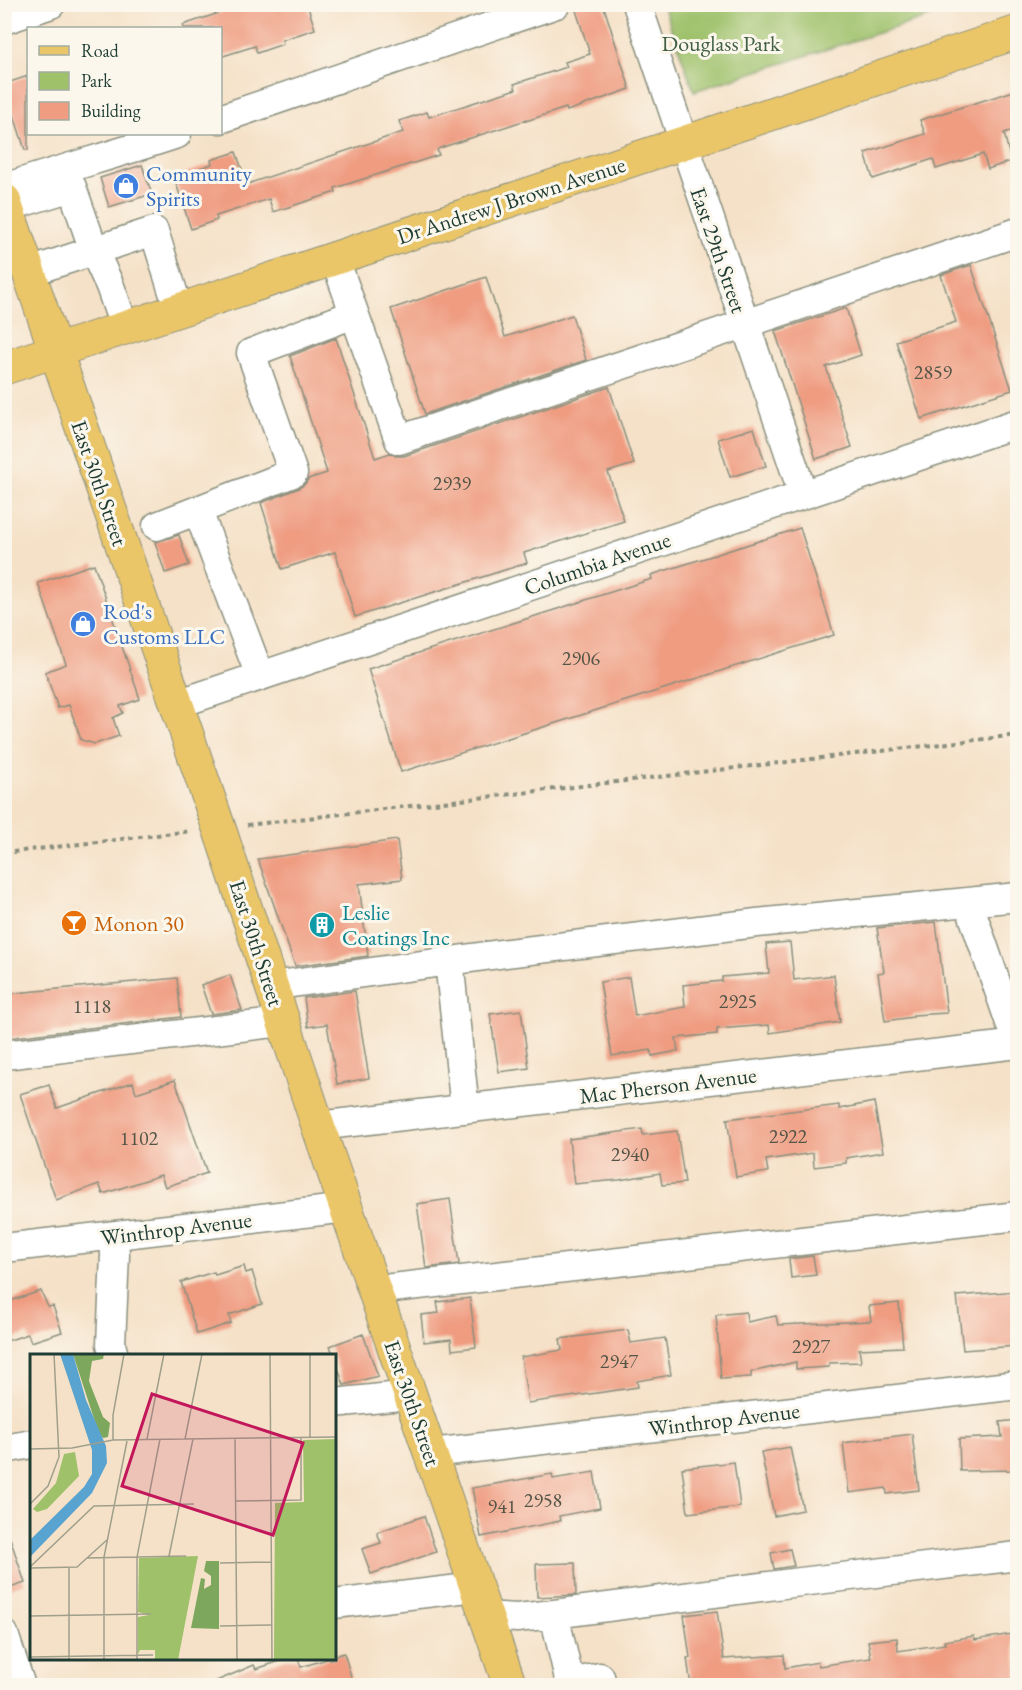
<svg xmlns="http://www.w3.org/2000/svg" width="1022" height="1690" font-family="'EB Garamond',serif">
<style>
.green{fill:#9ec16a;stroke:#5e7f4f;stroke-width:1.5}
.building{fill:#ef9c81}
.lines{fill:none;stroke-linecap:round;stroke-linejoin:round}
.minor-casing{stroke:#8a8f7e;stroke-width:31}
.major-casing{stroke:#8a8f7e;stroke-width:35}
.path{stroke:#8a8f7e;stroke-width:4;stroke-dasharray:4.5 4.5;stroke-linecap:butt}
.minor{stroke:#fff;stroke-width:28}
.major{stroke:#eac669;stroke-width:33}
.labels{text-anchor:middle;stroke-width:6;stroke-linejoin:round;paint-order:stroke}
.number-label{font-size:20px;fill:#535547}
.park-label{font-size:22px;fill:#3f5e42;stroke:#fbf7ec}
.shop-label{font-size:22px;fill:#366cbe;stroke:#fbf7ec;text-anchor:start}
.street-label{font-size:22px;fill:#1f3d34;stroke:#fbf7ec}
.culture-label{font-size:22px;fill:#0d838f;stroke:#fbf7ec;text-anchor:start}
.food-label{font-size:22px;fill:#c56008;stroke:#fbf7ec;text-anchor:start}
.inset-road{fill:none;stroke:#9f9f8c;stroke-width:1.5}
.view{fill:#c2185b;fill-opacity:0.15;stroke:#c2185b;stroke-width:3}
.inset-edge{fill:none;stroke:#1f3d34;stroke-width:3}
</style>
<rect width="100%" height="100%" fill="#fbf7ec"/>
<filter id="ink" filterUnits="userSpaceOnUse"><feTurbulence type="fractalNoise" baseFrequency=".0167" numOctaves="2"/><feDisplacementMap in="SourceGraphic" scale="12" xChannelSelector="R" yChannelSelector="G"/><feConvolveMatrix kernelMatrix="1 2 1 2 8 2 1 2 1" color-interpolation-filters="sRGB"/></filter>
<filter id="wash" filterUnits="userSpaceOnUse"><feTurbulence type="fractalNoise" baseFrequency=".008" numOctaves="4" result="noise"/><feDisplacementMap in="SourceGraphic" scale="24" xChannelSelector="R" yChannelSelector="G"/><feGaussianBlur stdDeviation="1.35" result="paint"/><feColorMatrix in="noise" values="0 0 0 0 0 0 0 0 0 0 0 0 0 0 0 0 0 1.4 0 .05"/><feComposite in="paint" operator="in"/></filter>
<g filter="url(#wash)">
<rect width="100%" height="100%" fill="#f5e1c7"/>
<path class="green" d="M663 5V4L967 5 694 91Z"/>
<g id="blocks">
<path class="building" d="M246 4H307L315 29 282 40 283 44 257 53 255 46 220 57V28H184L183 25Z
M574 4H603L630 89 567 111 566 108 526 121V120L440 148 437 150 439 155 335 188 336 192 273 212 269 199 216 216 217 220 191 229 174 177 212 164 211 160 236 152 247 184 403 132 399 121 427 112 429 117 516 89 514 84 567 67 565 62 590 54Z
M28 76V150H25L4 84Z
M1017 90V129L1004 133 1011 161 988 169 983 154 936 169 933 159 873 179 865 153 925 134 920 120Z
M142 165 152 194 109 207 100 178Z
M971 265 1012 390 921 419 896 341 956 322 941 275Z
M486 277 505 337 572 315 586 360 425 414 391 309Z
M846 308 861 355 826 367 852 447 816 459 775 331Z
M336 338 375 458 390 453 396 456H404L609 387 634 464 608 472 624 521 524 553 527 563 355 617 335 552 282 569 261 503 299 488 305 484 308 479 327 473 290 356Z
M754 428 766 466 730 477 718 439Z
M800 528 834 635 401 772 368 669 589 599 652 579 651 575Z
M179 535 189 565 165 573 155 542Z
M94 564 140 699 120 706 123 713 113 718 119 736 95 744 81 740 69 705 58 708 45 672 66 664 38 583Z
M397 840 402 879 359 884 368 956 295 966 258 859Z
M936 922 947 1013 913 1015V1017L885 1021 878 973 884 972 877 928Z
M790 942 794 980 834 975 840 1022 770 1033 769 1025 717 1029V1034L676 1038 678 1051 652 1056 651 1050 612 1056 600 982 629 977 635 1016 685 1007 683 985 722 981V977L769 973 766 944Z
M230 975 242 1010 211 1014 201 985Z
M177 978 181 1017 7 1038 4 994Z
M355 991 369 1078 337 1084 327 1024 308 1027 304 998Z
M521 1010 529 1068 499 1072 490 1014Z
M175 1080 207 1173 165 1187 161 1175 103 1194 99 1184 56 1200 20 1094 49 1085 57 1108 133 1082 136 1093Z
M874 1102 883 1152 846 1158V1163L814 1167 813 1153 766 1160 768 1172 736 1177 727 1119 839 1105V1109Z
M642 1129 643 1135 677 1131 685 1183 662 1185 660 1173 619 1180 574 1184 569 1139Z
M450 1199 459 1264 426 1268 417 1204Z
M813 1256 816 1275 791 1278 789 1259Z
M244 1266 246 1273 252 1271 262 1304 229 1315 231 1323 197 1334 181 1282 214 1272 215 1275Z
M41 1291 48 1307 53 1306 62 1332 31 1342 28 1334 4 1342V1303Z
M1017 1291V1346L963 1350 957 1296Z
M470 1298 476 1347 452 1350 451 1339 424 1342 421 1315 439 1313 437 1302Z
M899 1303 903 1347 859 1349 861 1362 829 1363V1367L796 1369V1362L751 1372V1377L721 1379 716 1315 746 1312 747 1322 776 1316 778 1325 871 1321 869 1306Z
M628 1330 631 1343 665 1338 671 1375 637 1381 638 1387 528 1403 521 1357 562 1350 560 1339Z
M363 1334 378 1376 344 1385 330 1346Z
M1017 1420V1470L960 1471 959 1439 1002 1437 1000 1422Z
M912 1434 919 1490 887 1494 886 1488 849 1493 843 1443Z
M790 1447 803 1510 774 1516 761 1452Z
M734 1462 740 1507 688 1513 682 1468Z
M594 1472 600 1508 559 1516 560 1521 481 1537 472 1488 552 1474 553 1479Z
M424 1516 436 1552 371 1574 362 1549 381 1543 377 1532Z
M4 1532H8L25 1583 4 1590Z
M790 1549 794 1566 774 1569 771 1553Z
M575 1563 576 1595 537 1597 536 1564Z
M717 1611 724 1659 784 1655 785 1668 818 1662 819 1666 871 1658 868 1641 897 1638 898 1651 945 1644 944 1641 974 1636 975 1640 1012 1634 1017 1664V1683L1003 1686H691L687 1658H690L684 1615Z
M344 1653 354 1686H205L254 1665 256 1669 286 1659H298L301 1667 327 1659H334V1656Z"/>
</g>
</g>
<g filter="url(#ink)">
<use href="#blocks" fill-opacity="0" stroke="#8a8f7e" stroke-width="1.5"/>
<g class="lines">
<g class="minor-casing">
<path id="minor" d="M637 4 803 494
M4 20 51 4
M220 119 556 4
M4 188C62 169 120 153 177 134
M7 207 72 187 94 251 110 286 125 329
M335 259 399 440 1018 232
M29 272 154 231 179 311
M198 511 260 676
M157 526 293 473 251 353 354 314
M177 704 1018 423
M969 904 1018 1046
M449 961 465 1109
M271 986 507 953 757 923 1018 897
M4 1055 283 1022
M318 1126 1018 1044
M114 1236 115 1255 111 1344 114 1356
M4 1248 347 1208
M375 1290 1018 1216
M334 1403 410 1395
M4 1449 32 1444
M431 1453 1018 1385
M334 1604 476 1587
M554 1614 570 1683 600 1677 603 1686
M486 1616 517 1618 554 1614 784 1584 1018 1556
M4 1634 21 1686"/>
</g>
<g class="major-casing">
<path id="major" d="M4 200 219 828 318 1126 510 1686
M4 368 1018 32"/>
</g>
<path class="path" d="M247 825 1018 735
M4 853 191 831"/>
<use href="#minor" class="minor"/>
<use href="#major" class="major"/>
</g>
</g>
<defs>
<g id="shop-disc" transform="scale(1.35)"><circle r="9.5" fill="#3f7fe0" stroke="#fbf7ec"/><path d="M-5-2.5h2.3a2.7 3.5 0 0 1 5.4 0H5L5.5 6h-11ZM-1.5-2.5h3a1.5 2.3 0 0 0-3 0Z" fill="#fff"/></g>
<g id="bar-disc" transform="scale(1.35)"><circle r="9.5" fill="#e8710a" stroke="#fbf7ec"/><path d="M-6-5H6L.8 .8V4.5H3.5V6h-7V4.5H-.8V.8Z" fill="#fff"/></g>
<g id="building-disc" transform="scale(1.35)"><circle r="9.5" fill="#0f9aa8" stroke="#fbf7ec"/><path d="M-4-6H4V6H1V3H-1V6H-4ZM-2.5-4.3h1.7v1.8h-1.7ZM.8-4.3h1.7v1.8H.8ZM-2.5-1h1.7V.8h-1.7ZM.8-1h1.7V.8H.8Z" fill="#fff"/></g>
</defs>
<g fill-rule="evenodd">
<use href="#shop-disc" x="126" y="186"/>
<use href="#shop-disc" x="83" y="624"/>
<use href="#bar-disc" x="74" y="923"/>
<use href="#building-disc" x="322" y="925"/>
</g>
<g class="labels">
<g class="number-label">
<text x="933" y="379">2859</text>
<text x="452" y="490">2939</text>
<text x="581" y="665">2906</text>
<text x="738" y="1008">2925</text>
<text x="92" y="1013">1118</text>
<text x="788" y="1143">2922</text>
<text x="139" y="1145">1102</text>
<text x="630" y="1161">2940</text>
<text x="811" y="1353">2927</text>
<text x="619" y="1368">2947</text>
<text x="543" y="1507">2958</text>
<text x="502" y="1513">941</text>
</g>
<g class="park-label">
<text x="721" y="51">Douglass Park</text>
</g>
<g class="shop-label">
<text x="146" y="181">Community<tspan x="146" dy="25">Spirits</tspan></text>
<text x="103" y="619">Rod's<tspan x="103" dy="25">Customs LLC</tspan></text>
</g>
<g class="street-label">
<text transform="translate(511 200) rotate(-18)" y="8">Dr Andrew J Brown Avenue</text>
<text transform="translate(719 250) rotate(71)" y="8">East 29th Street</text>
<text transform="translate(100 483) rotate(71)" y="8">East 30th Street</text>
<text transform="translate(597 563) rotate(-19)" y="8">Columbia Avenue</text>
<text transform="translate(257 943) rotate(72)" y="8">East 30th Street</text>
<text transform="translate(668 1085) rotate(-7)" y="8">Mac Pherson Avenue</text>
<text transform="translate(176 1228) rotate(-7)" y="8">Winthrop Avenue</text>
<text transform="translate(413 1403) rotate(71)" y="8">East 30th Street</text>
<text transform="translate(724 1419) rotate(-7)" y="8">Winthrop Avenue</text>
</g>
<g class="culture-label">
<text x="342" y="920">Leslie<tspan x="342" dy="25">Coatings Inc</tspan></text>
</g>
<g class="food-label">
<text x="94" y="931">Monon 30</text>
</g>
</g>
<g transform="translate(30 1354)">
<rect width="306" height="306" fill="#f5e1c7"/>
<path d="M306 85V306H244L245 149 274 148 273 86ZM45 98 49 122 17 155 7 158 3 155 26 129 34 100ZM168 202 148 306H125V296H110L108 300V263L119 261 108 258 109 204Z" fill="#9ec16a"/>
<path d="M43 0H74L73 5 62 7 59 27 73 63 80 69 78 83 73 84 68 77ZM176 207H189V275L161 274 171 224 175 225 174 235 181 231V222L174 217Z" fill="#7ea75e"/>
<path d="M30 0H43L56 46 76 92 77 109 62 139 0 203V186L54 133 62 120V96Z" fill="#58a3d0"/>
<path class="inset-road" d="M240 0 242 306M280 83V0M205 84 207 306M117 85 134 0M155 85 172 0M83 86V61L94 0M0 95 42 94 83 86 306 83M205 147 271 146V84M0 150 18 132 29 103 24 0M139 202 163 85M57 204 156 202M190 209 241 208M0 213 64 152 164 150M39 213V306M1 214 47 213 78 185M0 262 121 260M190 272 241 271M0 303 123 301M74 306V203L97 87M107 306V203L130 85"/>
<path class="view" d="M122 40 273 89 243 181 92 132Z"/>
<rect width="306" height="306" class="inset-edge"/>
</g>
<rect width="1022" height="1690" fill="none" stroke="#fbf7ec" stroke-width="24"/>
<rect x="27" y="27" width="195" height="108" fill="#fbf7ec" stroke="#a3ada2" stroke-width="1.5"/>
<rect x="39" y="46" width="30" height="9" fill="#eac669" stroke="#a3ada2" stroke-width="1.5"/>
<text x="81" y="57" font-size="18" fill="#1f3d34">Road</text>
<rect x="39" y="72" width="30" height="18" fill="#9ec16a" stroke="#a3ada2" stroke-width="1.5"/>
<text x="81" y="87" font-size="18" fill="#1f3d34">Park</text>
<rect x="39" y="102" width="30" height="18" fill="#ef9c81" stroke="#a3ada2" stroke-width="1.5"/>
<text x="81" y="117" font-size="18" fill="#1f3d34">Building</text>
</svg>
